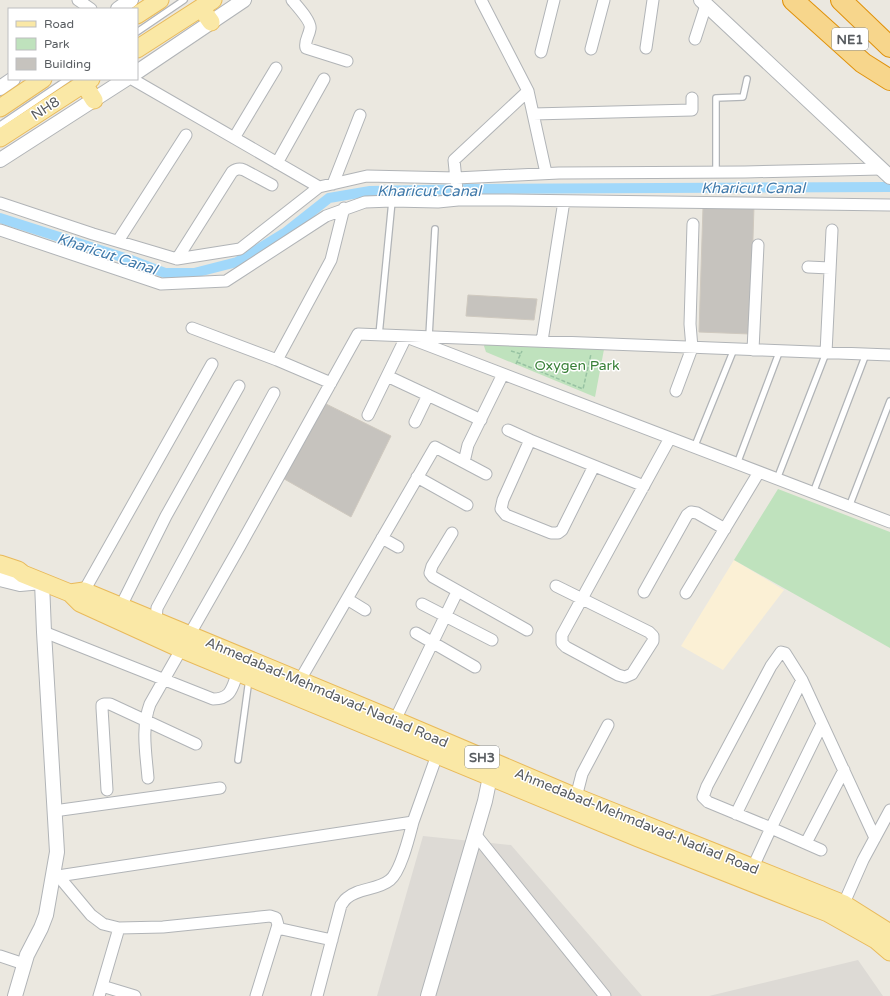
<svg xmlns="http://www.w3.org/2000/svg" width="890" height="996" font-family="'Varela Round',sans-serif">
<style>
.commercial{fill:#fbf0d5}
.industrial{fill:#dddad5}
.green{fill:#bfe2bd}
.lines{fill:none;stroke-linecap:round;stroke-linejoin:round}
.canal{stroke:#a1d8fa;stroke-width:10}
.building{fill:#c6c3be;stroke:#cfc9bf}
.service-casing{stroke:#b1b4b7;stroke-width:8}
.minor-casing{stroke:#b1b4b7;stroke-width:13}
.tertiary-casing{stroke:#b1b4b7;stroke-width:16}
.primary-casing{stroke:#e9ba5b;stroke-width:19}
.motorway-casing{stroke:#e0920c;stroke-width:22}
.path{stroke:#97c2a2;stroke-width:1.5;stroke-dasharray:4 2;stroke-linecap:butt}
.service{stroke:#fff;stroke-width:5.5}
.minor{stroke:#fff;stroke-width:11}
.tertiary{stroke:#fff;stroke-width:14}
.primary{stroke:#fae8a6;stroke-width:17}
.motorway{stroke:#f7d68c;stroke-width:20}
.labels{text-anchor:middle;stroke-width:3;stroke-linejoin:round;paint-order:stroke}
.shield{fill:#fff;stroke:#8b8e90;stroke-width:1}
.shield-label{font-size:13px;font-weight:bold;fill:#595d61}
.street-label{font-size:14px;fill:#595d61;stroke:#fff}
.park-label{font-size:14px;fill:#398038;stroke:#fff}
.water-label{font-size:15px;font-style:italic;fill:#417aaa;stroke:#fff}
</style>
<rect width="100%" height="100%" fill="#ebe8e0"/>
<path class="commercial" d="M734 560 784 590 723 670 681 646Z"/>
<path class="industrial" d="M423 836 511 845 642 996H377Z
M858 960 883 996H709Z"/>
<path class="green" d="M487 339 605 344 595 397 486 352 484 346Z
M778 489 890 532V648L734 560Z"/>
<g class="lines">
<path class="canal" d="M0 218 128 259 165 273H194L237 262 286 232 329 198 370 191 473 189 890 187"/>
</g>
<path class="building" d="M754 206 750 334 699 332 703 207Z
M468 295 537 299 534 320 466 316Z
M320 401 391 436 351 517 279 476Z"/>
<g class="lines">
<g class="service-casing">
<path id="service" d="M137 32 184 0
M0 125 68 79
M716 172V98L743 97 747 79
M379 335 392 201
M429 336 435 229
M694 448 734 349
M737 464 780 350
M777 479 826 353
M813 493 866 354
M849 507 890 401
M238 760 249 679"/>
</g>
<g class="minor-casing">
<path id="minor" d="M78 0 91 9
M292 0C297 6 312 22 310 29 309 36 304 41 306 48L347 61
M481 0 528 91 546 173
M695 39 706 5
M646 48 653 0
M591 49 604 0
M541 52 554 0
M132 79 319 187 367 176 456 178 559 173 745 172 881 169
M533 114 692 110V98
M234 138 276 68
M277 163 324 79
M333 184 360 115
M458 200 454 160 528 91
M0 203 93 234 177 259 240 249 319 187
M0 230 161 284 226 281 326 216 365 202 392 201 438 202 458 200H509L890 205
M118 241 186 135
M177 259 232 172C236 169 239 168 244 170L272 185
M808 267 830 268
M192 328 277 360 331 383
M409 338 890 522
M542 341 564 201
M753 350 758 245
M826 353 832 230
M277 360 331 260 344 208
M387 376 481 420
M676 391 692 348 690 324 693 224
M368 415 406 337
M415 422 428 395
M508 430 530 440
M464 462 468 445 503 374
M594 466 562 530 558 533H551L506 515 501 509 503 500 530 440 644 486
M417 477 467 505
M452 533 432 566 430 573 433 577 527 630
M382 538 398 547
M556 586 649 632 653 636V641L632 674 625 677 618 675 566 647 562 643V635L670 438
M84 591 212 364
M644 592 687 515 691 512 697 513 725 529
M686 593 759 472
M347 599 365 610
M422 604 492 640
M121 606 166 516 239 386
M156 620 157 608 274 393
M44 632 213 699C232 699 232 687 238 672
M416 633 475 667
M300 680 435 447 486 474
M395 720 457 592
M822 724 771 828 708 802 703 797 707 786 771 666 781 652 785 653 802 680 875 838
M148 778C146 753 141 728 150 704L240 546 358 334 890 355
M107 790 102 708V705L104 704H110L196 744
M576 797 582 774 608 725
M54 811 220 788
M736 814 802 680
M475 834 605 996
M806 843 844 770
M753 867 771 828 821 850
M55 872 91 915 103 924 119 928 163 927 270 916 276 918 278 925 256 996
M58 876 413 822 437 755
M841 910 863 860 890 810
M119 928 102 986 135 996
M277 928 332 940
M0 956 24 964
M99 996 102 986
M317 996 341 905C343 903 344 900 347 898 358 888 378 890 390 880 401 871 409 837 413 822"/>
</g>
<g class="tertiary-casing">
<path id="tertiary" d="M701 0 890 177
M118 9 131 0
M137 72 244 0
M0 88 13 79
M0 160 126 79
M0 579 20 584 42 582 44 632 57 852 46 915 41 928 27 955 15 996
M428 996 485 801 492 767"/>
</g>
<g class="primary-casing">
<path id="primary" d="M201 8 211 22
M137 15 160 0
M137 49 213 0
M84 84 94 100
M0 108 43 79
M0 138 91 79
M0 564 18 570 23 574 70 593 80 603 181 649 638 838 828 913 876 940 890 952
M70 593 84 591 395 720 576 797 844 904 890 933"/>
</g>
<g class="motorway-casing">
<path id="motorway" d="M793 0 863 63 890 80
M841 0 890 47"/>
</g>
<path class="path" d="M511 351 521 354
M517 362 583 389 591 354
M516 364 522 351"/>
<use href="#service" class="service"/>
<use href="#minor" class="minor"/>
<use href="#tertiary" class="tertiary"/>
<use href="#primary" class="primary"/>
<use href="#motorway" class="motorway"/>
</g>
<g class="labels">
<g class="shield">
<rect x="832" y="28" width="36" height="22" rx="3"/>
<rect x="465" y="746" width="34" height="22" rx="3"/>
</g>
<g class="shield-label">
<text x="850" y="44">NE1</text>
<text x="482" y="762">SH3</text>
</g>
<g class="street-label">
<text transform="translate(45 108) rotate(-33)" y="5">NH8</text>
<text transform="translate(327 692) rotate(23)" y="5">Ahmedabad-Mehmdavad-Nadiad Road</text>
<text transform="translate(637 821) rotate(22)" y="5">Ahmedabad-Mehmdavad-Nadiad Road</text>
</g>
<g class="park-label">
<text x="577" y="370">Oxygen Park</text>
</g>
<g class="water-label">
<text x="753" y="193">Kharicut Canal</text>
<text x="429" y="196">Kharicut Canal</text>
<text transform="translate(107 254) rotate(18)" y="5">Kharicut Canal</text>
</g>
</g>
<rect x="8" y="8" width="130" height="72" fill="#ffffff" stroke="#bdbec0"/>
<rect x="16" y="21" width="20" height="6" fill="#fae8a6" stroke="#bdbec0"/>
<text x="44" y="28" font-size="12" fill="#595d61">Road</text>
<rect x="16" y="38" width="20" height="12" fill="#bfe2bd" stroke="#bdbec0"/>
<text x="44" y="48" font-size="12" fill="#595d61">Park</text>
<rect x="16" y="58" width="20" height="12" fill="#c6c3be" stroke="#bdbec0"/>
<text x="44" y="68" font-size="12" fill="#595d61">Building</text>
</svg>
